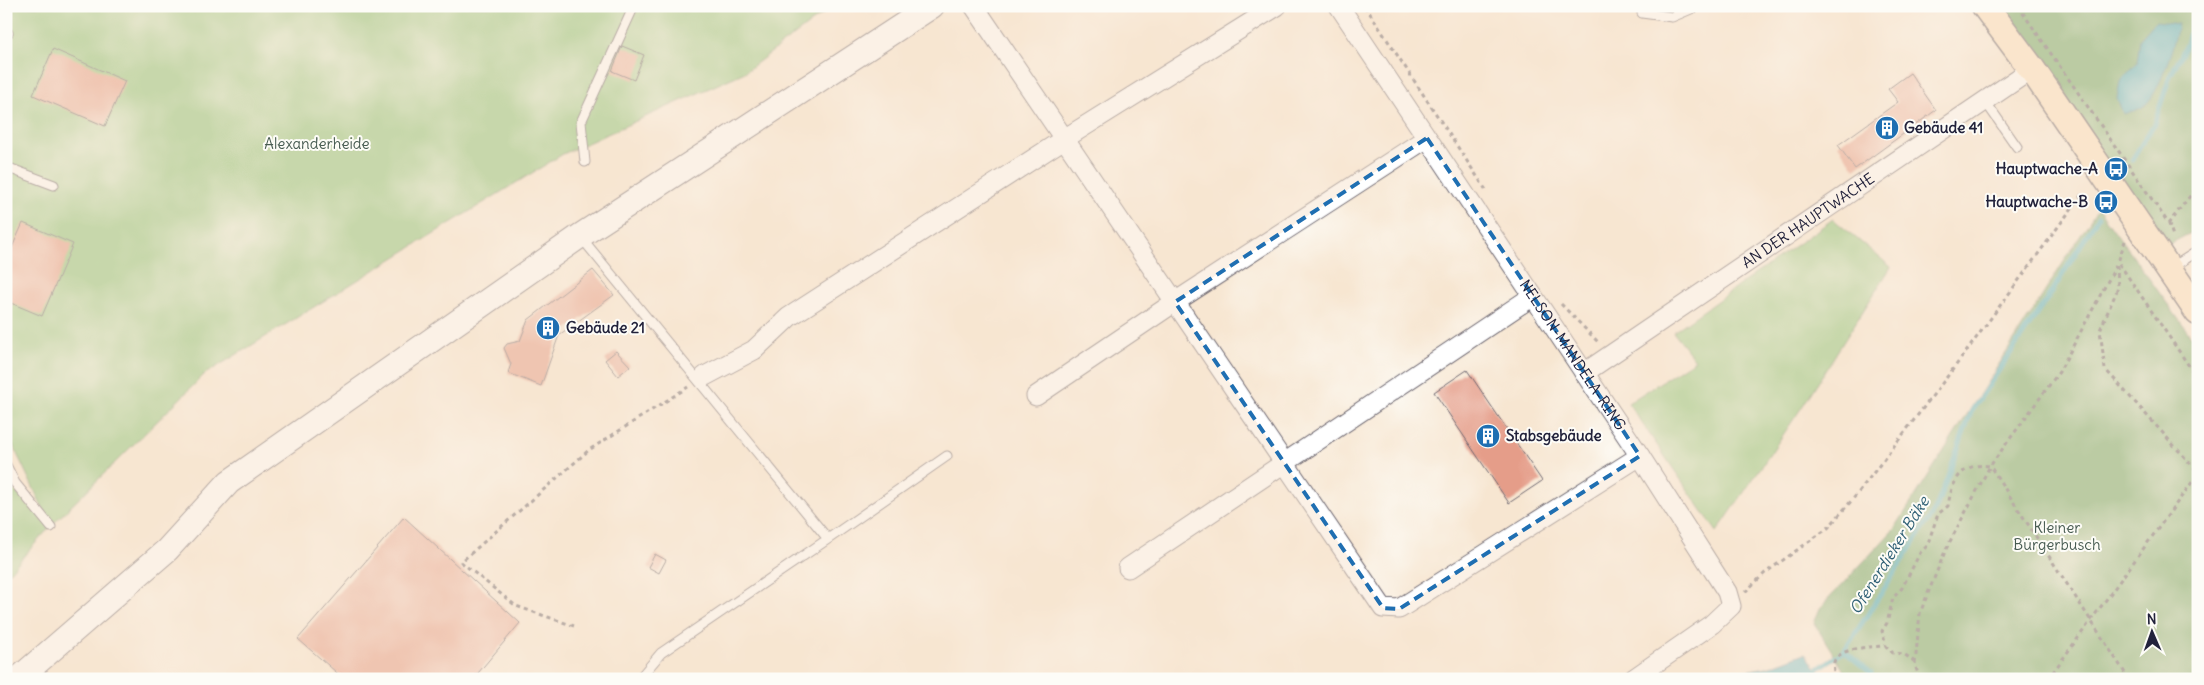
<svg xmlns="http://www.w3.org/2000/svg" width="2204" height="685" font-family="Delius,sans-serif">
<style>
.green{fill:#8cc67b;stroke:#57745b}
.forest{fill:#71ab6b;stroke:#4a6653}
.water{fill:#3caabb;stroke:#2f667b}
.lines{fill:none;stroke-linecap:round;stroke-linejoin:round}
.stream{stroke:#3caabb;stroke-width:5}
.building{fill:#e59d89}
.service-casing{stroke:#6d6770;stroke-width:11}
.minor-casing{stroke:#6d6770;stroke-width:21}
.tertiary-casing{stroke:#6d6770;stroke-width:26}
.secondary-casing{stroke:#6d6770;stroke-width:29}
.path{stroke:#6d6770;stroke-width:3;stroke-dasharray:4 4;stroke-linecap:butt}
.service{stroke:#fff;stroke-width:9}
.minor{stroke:#fff;stroke-width:19}
.tertiary{stroke:#fff;stroke-width:24}
.secondary{stroke:#fde5c5;stroke-width:26}
.marked{fill:none;stroke:#1f6fb2;stroke-width:4;stroke-dasharray:10 6;stroke-linejoin:round}
.labels{text-anchor:middle;stroke-width:4;stroke-linejoin:round;paint-order:stroke}
.poi-label{font-size:15px;font-weight:bold;fill:#22223b;stroke:#fdfcf7;text-anchor:start}
.park-label{font-size:15px;fill:#475b51;stroke:#fdfcf7}
.street-label{font-size:15px;fill:#22223b;stroke:#fdfcf7}
.water-label{font-size:16px;font-style:italic;fill:#2e5f75;stroke:#fdfcf7}
</style>
<rect width="100%" height="100%" fill="#fdfcf7"/>
<filter id="ink" filterUnits="userSpaceOnUse"><feTurbulence type="fractalNoise" baseFrequency=".02" numOctaves="2"/><feDisplacementMap in="SourceGraphic" scale="10" xChannelSelector="R" yChannelSelector="G"/><feConvolveMatrix kernelMatrix="1 2 1 2 8 2 1 2 1" color-interpolation-filters="sRGB"/></filter>
<filter id="wash" filterUnits="userSpaceOnUse"><feTurbulence type="fractalNoise" baseFrequency=".0096" numOctaves="4" result="noise"/><feDisplacementMap in="SourceGraphic" scale="20" xChannelSelector="R" yChannelSelector="G"/><feGaussianBlur stdDeviation="1.12" result="paint"/><feColorMatrix in="noise" values="0 0 0 0 0 0 0 0 0 0 0 0 0 0 0 0 0 1.4 0 .05"/><feComposite in="paint" operator="in"/></filter>
<g filter="url(#wash)">
<rect width="100%" height="100%" fill="#f7e6d1"/>
<path class="green" d="M6 6H833L745 72 563 154 205 374 51 526 6 576V483L51 525 6 431Z
M1833 219 1891 267 1802 407 1717 532 1628 403 1695 360 1673 332Z"/>
<path class="forest" d="M1985 6H2198V229L2162 248Z
M2098 208 2198 346V679H1849L1814 623 1820 608 1895 528Z"/>
<path class="water" d="M2156 21 2178 24C2175 43 2159 95 2144 106 2139 110 2129 112 2123 114L2117 98 2120 81 2137 63 2140 39Z
M1805 653 1825 679H1718L1723 675 1767 667Z"/>
<g class="lines">
<path class="stream" d="M2132 160 2154 124 2170 76 2187 44 2197 6
M1844 651 1871 673 1868 679
M1813 672 1844 651 1936 508 1972 410 2053 290 2098 217"/>
</g>
<g id="blocks">
<path class="building" d="M622 46 644 55 634 80 612 71Z
M53 49 125 81 105 126 33 95Z
M1910 73 1936 110 1855 169 1838 145 1898 102 1888 89Z
M23 223 73 244 42 316 6 301V261Z
M593 270 614 295 559 335 541 386 508 373 511 364 504 348 507 344 520 341 528 320Z
M616 351 630 366 618 376 605 360Z
M1467 370 1542 481 1509 503 1434 392Z
M404 517 520 623 473 679H344L298 639Z
M655 554 666 560 659 573 648 567Z"/>
</g>
</g>
<g filter="url(#ink)">
<use href="#blocks" fill-opacity="0" stroke="#6d6770" stroke-width="1"/>
<g class="lines">
<g class="service-casing">
<path id="service" d="M1642 13 1672 17 1698 6
M6 32 8 33
M1985 101 2017 147
M585 162 581 122 634 6
M6 167 54 185
M580 236 828 539 947 456
M2171 268 2198 251
M6 465 15 483 51 527
M639 679 661 653 828 539"/>
</g>
<g class="minor-casing">
<g id="minor">
<path d="M974 6 1383 608 1399 609 1640 456"/>
<path id="s1" d="M1339 6 1640 456 1727 592 1731 606 1712 624 1633 679"/>
<path id="s2" d="M1584 373 2032 69"/>
<path d="M705 376 754 350 789 317 1064 139 1277 6"/>
<path d="M1036 396 1175 302 1427 138"/>
<path d="M1128 568 1533 296"/>
</g>
</g>
<g class="tertiary-casing">
<path id="tertiary" d="M18 679 167 550 229 482 580 236 932 6"/>
</g>
<g class="secondary-casing">
<path id="secondary" d="M1985 6 2032 69 2198 312"/>
</g>
<path class="path" d="M1365 6 1486 190
M2018 6 2169 224 2173 236
M2168 224 2198 186
M2125 241 2118 262 2198 379
M2117 265 2118 288 2100 330 2105 369 2198 472
M1561 304 1598 342
M1745 592 1765 573 1828 528 1858 493 1963 356 2083 193
M574 626 516 606 461 562 589 450 688 387
M1915 662 1904 654 1893 653 1886 646 1882 631 1887 623 1893 598 1902 588 1920 553 1927 546 1938 514 1948 506C1952 480 1962 462 1990 466L2129 679
M1835 679C1834 674 1833 666 1834 662 1839 647 1872 647 1886 646
M1920 679 1915 665 1920 613 1946 549 1990 466 2059 372 2117 264
M2048 679 2198 474"/>
<use href="#service" class="service"/>
<use href="#minor" class="minor"/>
<use href="#tertiary" class="tertiary"/>
<use href="#secondary" class="secondary"/>
</g>
</g>
<path d="M0 0H2204V685H0ZM1427 138 1640 456 1399 609 1383 608 1175 302Z" fill="#f7e6d1" fill-opacity=".55" fill-rule="evenodd"/>
<path class="marked" d="M1427 138 1640 456 1399 609 1383 608 1175 302Z"/>
<defs>
<g id="building-disc" transform="scale(1.25)"><circle r="9.5" fill="#1f6fb2" stroke="#fdfcf7"/><path d="M-4-6H4V6H1V3H-1V6H-4ZM-2.5-4.3h1.7v1.8h-1.7ZM.8-4.3h1.7v1.8H.8ZM-2.5-1h1.7V.8h-1.7ZM.8-1h1.7V.8H.8Z" fill="#fff"/></g>
<g id="bus-disc" transform="scale(1.25)"><circle r="9.5" fill="#1f6fb2" stroke="#fdfcf7"/><path d="M-5-6H5V4H4V6H2V4H-2V6H-4V4H-5ZM-3.5-4V0h7V-4ZM-3.5 1.2v1.5H-2V1.2ZM2 1.2v1.5H3.5V1.2Z" fill="#fff"/></g>
</defs>
<g fill-rule="evenodd">
<use href="#building-disc" x="1887" y="128"/>
<use href="#bus-disc" x="2116" y="169"/>
<use href="#bus-disc" x="2106" y="202"/>
<use href="#building-disc" x="548" y="328"/>
<use href="#building-disc" x="1488" y="436"/>
</g>
<g class="labels">
<g class="poi-label">
<text x="1904" y="133">Gebäude 41</text>
<text x="2098" y="174" text-anchor="end">Hauptwache-A</text>
<text x="2088" y="207" text-anchor="end">Hauptwache-B</text>
<text x="566" y="333">Gebäude 21</text>
<text x="1506" y="441">Stabsgebäude</text>
</g>
<g class="park-label">
<text x="317" y="149">Alexanderheide</text>
<text x="2057" y="533">Kleiner<tspan x="2057" dy="17">Bürgerbusch</tspan></text>
</g>
<g class="street-label">
<text dy="5" stroke="none"><textPath href="#s2" startOffset="271">AN DER HAUPTWACHE</textPath></text>
<text dy="5" stroke="none"><textPath href="#s1" startOffset="420">NELSON-MANDELA-RING</textPath></text>
</g>
<g class="water-label">
<text transform="translate(1889 555) rotate(-58)" y="6">Ofenerdieker Bäke</text>
</g>
</g>
<rect width="2204" height="685" fill="none" stroke="#fdfcf7" stroke-width="25"/>
<g transform="translate(2152 632) rotate(358)" stroke="#fdfcf7" stroke-width="4" paint-order="stroke">
<path d="M0-4L9 19L0 12L-9 19Z" fill="#22223b"/>
<text y="-8" font-size="14" font-weight="bold" text-anchor="middle" fill="#22223b">N</text>
</g>
</svg>
